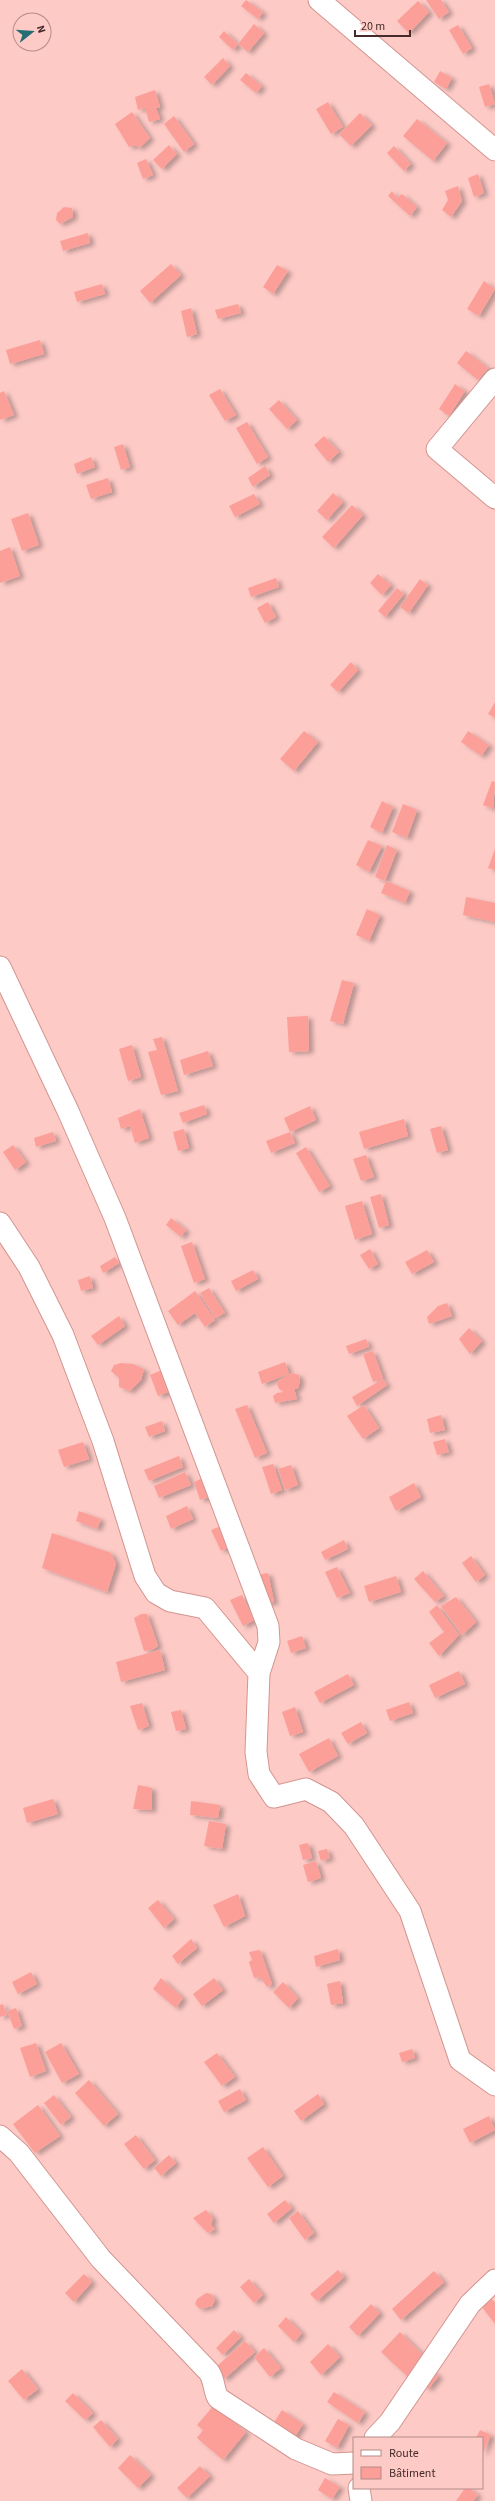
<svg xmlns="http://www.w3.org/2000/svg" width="495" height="2501" font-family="'Source Sans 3',sans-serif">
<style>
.building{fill:#fc9f98;filter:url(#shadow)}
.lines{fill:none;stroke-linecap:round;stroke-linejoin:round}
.street-casing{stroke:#d29590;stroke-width:23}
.street{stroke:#fff;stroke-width:21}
</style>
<defs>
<filter id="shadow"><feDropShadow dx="4.5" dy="2.5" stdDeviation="2" flood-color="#0004"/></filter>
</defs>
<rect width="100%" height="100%" fill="#fecac6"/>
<path class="building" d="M246 0 263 12 258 19 241 6Z
M426 0H441L449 12 439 19Z
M418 1 429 12 409 33 397 21Z
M254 24 264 33 248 52 238 44Z
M458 25 472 48 463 54 449 30Z
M224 31 238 44 233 50 219 37Z
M223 58 230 66 212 85 204 77Z
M440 71 452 78 446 89 434 82Z
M246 73 262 86 256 93 240 80Z
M489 84 495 104 485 107 479 87Z
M155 90 160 107 156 108 160 119 149 122 145 108 138 110 135 97Z
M328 102 343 127 331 134 316 109Z
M132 112 150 138 139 148 136 145 129 147 115 124Z
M360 113 372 125 351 146 339 134Z
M174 116 194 144 184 152 164 124Z
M417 119 447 143 433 161 403 136Z
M169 145 177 154 162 169 153 160Z
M394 146 411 164 404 171 387 153Z
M146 159 153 175 143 179 137 163Z
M478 174 484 193 474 197 468 178Z
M458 186 462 201 451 217 442 210 448 200 445 191Z
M392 191 397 198 402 194 417 207 410 216 388 196Z
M64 207 72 208 73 217 60 224 56 220 57 213Z
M88 233 90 243 63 251 60 241Z
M171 264 181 275 150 303 140 291Z
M277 265 288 271 273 294 263 287Z
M484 281 495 289 479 316 467 309Z
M102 284 105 294 77 302 74 292Z
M238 304 241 313 218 319 215 310Z
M191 308 197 334 187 337 181 311Z
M40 340 44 354 10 364 6 350Z
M466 351 488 368 478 380 457 363Z
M455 384 465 391 449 416 439 409Z
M220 389 236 415 225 421 209 395Z
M4 391 14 415 0 420V393Z
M279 400 297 420 287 429 269 409Z
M247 422 268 457 257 464 236 428Z
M324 436 339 452 328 462 314 445Z
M123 444 130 467 121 470 114 447Z
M91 457 95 467 77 474 74 464Z
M265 466 270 475 253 487 248 478Z
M108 478 112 492 91 499 86 485Z
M333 493 343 502 327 520 317 511Z
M254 494 260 504 235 517 229 506Z
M352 505 363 515 334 548 322 537Z
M28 513 39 545 22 551 11 519Z
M10 547 20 576 0 583V551Z
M378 574 391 585 382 595 370 583Z
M276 578 279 587 251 597 248 588Z
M420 579 428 585 409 613 400 607Z
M397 588 404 594 385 617 378 611Z
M268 602 276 617 265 623 257 608Z
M351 662 358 670 338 692 330 685Z
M495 702V718L488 714Z
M304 731 318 742 294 771 280 759Z
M468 731 489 745 481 756 461 742Z
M492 781 495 782 493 809 483 805Z
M382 801 393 807 382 833 370 827Z
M403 804 417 810 407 838 392 832Z
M368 840 382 846 369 872 356 865Z
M387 845 397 850 385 881 375 877Z
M495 849V870L488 868Z
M386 881 410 891 405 903 381 893Z
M466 897 495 903V922L463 915Z
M367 909 380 915 369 941 356 935Z
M342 980 354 983 343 1024 330 1021Z
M308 1016 309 1051 289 1052 287 1017Z
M162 1037 178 1091 161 1095 148 1052 157 1050 153 1039Z
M132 1045 141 1077 128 1081 119 1049Z
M208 1051 213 1066 184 1075 180 1060Z
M204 1105 207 1114 183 1123 179 1113Z
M310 1106 316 1120 290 1132 284 1118Z
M140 1109 149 1138 135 1143 130 1126 121 1129 118 1118Z
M404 1119 408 1136 364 1149 359 1132Z
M441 1126 448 1150 437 1153 430 1129Z
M184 1129 189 1148 178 1151 173 1132Z
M53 1132 56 1141 36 1147 34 1138Z
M290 1132 295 1143 271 1153 266 1141Z
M13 1145 26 1162 15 1170 3 1152Z
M306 1147 330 1186 319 1192 296 1153Z
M366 1155 374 1177 361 1181 353 1159Z
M381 1194 389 1225 379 1228 370 1197Z
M362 1201 372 1234 355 1240 345 1206Z
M171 1218 186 1230 181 1237 166 1225Z
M192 1242 205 1279 194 1283 181 1246Z
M370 1249 378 1264 369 1269 360 1255Z
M427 1250 434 1262 412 1274 405 1262Z
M115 1257 119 1263 103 1273 100 1266Z
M253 1270 258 1279 236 1291 231 1281Z
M90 1276 93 1288 81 1291 78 1280Z
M209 1288 225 1313 215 1318 200 1293Z
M195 1291 215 1320 205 1327 195 1313 178 1325 168 1311Z
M447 1303 452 1316 429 1324 427 1317 438 1306Z
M119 1316 125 1326 98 1345 91 1336Z
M469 1328 482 1341 470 1354 459 1339Z
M366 1339 369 1347 349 1354 346 1346Z
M373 1351 383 1378 373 1382 363 1354Z
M285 1362 289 1374 262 1384 258 1372Z
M121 1363 133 1364 144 1369 141 1380 130 1391 119 1387V1378L111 1371 114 1365Z
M162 1370 170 1391 158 1396 150 1375Z
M292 1373 299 1375 300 1381 298 1388 294 1389 297 1399 275 1403 273 1396 277 1393 284 1392 279 1389 277 1384 279 1380Z
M383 1379 387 1385 357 1406 352 1397Z
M247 1405 267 1453 255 1458 235 1409Z
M364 1405 379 1428 363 1439 347 1416Z
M441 1415 445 1430 430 1433 427 1419Z
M162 1421 165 1431 149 1437 145 1427Z
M445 1439 449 1452 437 1455 433 1442Z
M83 1442 89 1459 64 1467 58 1450Z
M179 1456 183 1467 149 1481 144 1470Z
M273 1464 282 1490 271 1494 262 1467Z
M291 1465 298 1485 285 1490 278 1469Z
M185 1472 191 1485 159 1498 154 1486Z
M203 1478 209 1497 200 1500 194 1482Z
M414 1483 421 1497 396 1511 389 1497Z
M187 1506 193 1519 171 1529 166 1516Z
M79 1511 101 1519 97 1529 76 1521Z
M221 1526 231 1546 221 1551 211 1530Z
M52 1533 111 1553 116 1564 107 1592 42 1568Z
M344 1540 348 1549 325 1560 321 1552Z
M471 1556 485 1575 476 1582 462 1563Z
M337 1567 350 1593 337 1598 325 1572Z
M423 1571 444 1596 435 1602 414 1579Z
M268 1573 274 1602 262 1604 256 1575Z
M396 1576 401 1592 369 1602 364 1586Z
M242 1595 254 1620 243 1626 230 1600Z
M456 1597 476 1622 462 1635 441 1606Z
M437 1605 459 1635 439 1656 429 1643 444 1632 429 1612Z
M141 1614H147L158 1646 152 1650 144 1651 134 1618Z
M302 1636 306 1648 291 1653 287 1641Z
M160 1650 165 1670 121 1682 116 1662Z
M459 1671 465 1684 435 1698 429 1685Z
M348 1674 354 1685 320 1703 314 1692Z
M409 1702 413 1713 390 1721 386 1710Z
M142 1703 149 1726 138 1730 130 1706Z
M295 1707 303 1732 290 1736 282 1712Z
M181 1710 186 1729 176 1731 171 1712Z
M361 1722 367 1733 348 1744 341 1733Z
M329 1738 338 1756 309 1772 299 1754Z
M138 1785 152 1788V1810L133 1809Z
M53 1799 58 1814 27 1823 23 1808Z
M191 1801 220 1805 218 1818 190 1815Z
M209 1821 226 1824 222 1849 204 1846Z
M308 1843 312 1858 303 1860 299 1845Z
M327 1849 330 1858 321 1861 318 1851Z
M316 1861 321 1878 308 1882 303 1865Z
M238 1894 245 1916 224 1927 213 1905Z
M158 1900 174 1919 164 1928 148 1908Z
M191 1939 197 1948 178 1964 172 1956Z
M338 1949 340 1960 316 1967 314 1956Z
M260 1950 272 1984 267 1987 260 1977 254 1978 249 1962 252 1960 249 1952Z
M31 1972 37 1984 18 1994 12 1982Z
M161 1978 183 1998 176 2008 153 1989Z
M214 1978 223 1990 202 2006 193 1994Z
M340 1981 343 2003 331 2005 327 1984Z
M283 1982 298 1998 289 2008 273 1992Z
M3 2004 7 2015 0 2017V2005Z
M16 2008 22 2026 14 2029 7 2011Z
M36 2043 46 2071 30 2077 20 2048Z
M61 2043 79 2074 62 2083 45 2052Z
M412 2049 415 2058 402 2062 399 2053Z
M217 2053 235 2077 222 2086 204 2062Z
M89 2080 118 2114 104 2126 75 2093Z
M240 2089 246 2100 224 2112 218 2101Z
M318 2094 324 2104 301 2121 294 2111Z
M54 2095 71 2117 61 2125 44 2103Z
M38 2105 60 2136 35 2153 13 2124Z
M489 2116 495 2130 470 2143 463 2129Z
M136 2135 155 2160 144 2169 124 2144Z
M263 2147 283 2176 268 2187 247 2158Z
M169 2155 176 2163 161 2176 154 2168Z
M285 2200 292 2208 274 2223 267 2214Z
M206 2210 213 2218 211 2225 215 2229 208 2233 193 2218Z
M298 2211 314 2233 305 2240 289 2218Z
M338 2270 344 2277 317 2301 310 2294Z
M434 2271 444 2282 401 2320 392 2309Z
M84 2274 92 2282 74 2302 65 2293Z
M249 2279 263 2295 254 2303 240 2287Z
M206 2293 211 2294 215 2300 212 2306 200 2309 195 2304 197 2299Z
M492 2299 495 2303V2324L482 2307Z
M371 2304 380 2313 358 2336 349 2327Z
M286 2317 302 2333 294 2342 278 2326Z
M234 2330 241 2337 223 2355 216 2348Z
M400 2332 426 2358 408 2377 381 2352Z
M245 2341 255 2352 224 2379 215 2368Z
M328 2344 340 2357 321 2375 310 2362Z
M264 2348 281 2368 270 2377 254 2357Z
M22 2369 38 2389 24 2400 8 2381Z
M431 2370 439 2376 428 2389 421 2383Z
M334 2392 365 2412 358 2423 327 2402Z
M73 2393 93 2413 85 2420 65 2401Z
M214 2405 246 2432 223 2460 197 2438 203 2430 197 2425Z
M282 2410 303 2424 294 2438 273 2424Z
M338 2419 349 2425 337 2448 325 2441Z
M101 2420 118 2439 110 2447 93 2427Z
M480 2430 491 2435 482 2455V2438H476Z
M130 2455 151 2475 138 2488 118 2468Z
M200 2466 210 2476 187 2498 177 2488Z
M325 2478 340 2487 332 2499 318 2490Z
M465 2488H469L478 2495 473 2501H456Z"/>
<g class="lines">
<g class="street-casing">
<path id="street" d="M319 0 495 150
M495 379 437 449 495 498
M0 967 68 1111 115 1218 268 1626 269 1642 259 1673
M0 1223 29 1267 63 1335 103 1441 145 1576 156 1593 170 1601 205 1608 259 1673 256 1752 259 1774 274 1797 306 1789 331 1802 354 1826 410 1911 460 2060 495 2085
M0 2136 19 2153 101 2259 209 2372C215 2381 213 2389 218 2398L296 2449 332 2464 354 2463
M375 2438 390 2422 470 2304 495 2280
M359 2488 361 2501"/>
</g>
<use href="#street" class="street"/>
</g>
<rect x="353" y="2437" width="130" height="52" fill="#fecac6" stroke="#b48b88"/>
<rect x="361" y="2450" width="20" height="6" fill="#ffffff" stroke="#b48b88"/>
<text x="389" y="2457" font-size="12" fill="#452c2a">Route</text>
<rect x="361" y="2467" width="20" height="12" fill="#fc9f98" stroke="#b48b88"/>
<text x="389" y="2477" font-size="12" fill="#452c2a">Bâtiment</text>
<g transform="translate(32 32) rotate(73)"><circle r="19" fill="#fecac6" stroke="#b48b88"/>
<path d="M0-3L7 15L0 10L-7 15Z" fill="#236e75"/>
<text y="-6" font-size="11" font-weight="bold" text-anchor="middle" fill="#452c2a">N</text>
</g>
<path d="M355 30v6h55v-6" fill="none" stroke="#452c2a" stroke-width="2"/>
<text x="361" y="30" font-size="12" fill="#452c2a" stroke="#fecac6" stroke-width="3" paint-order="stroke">20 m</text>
</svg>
